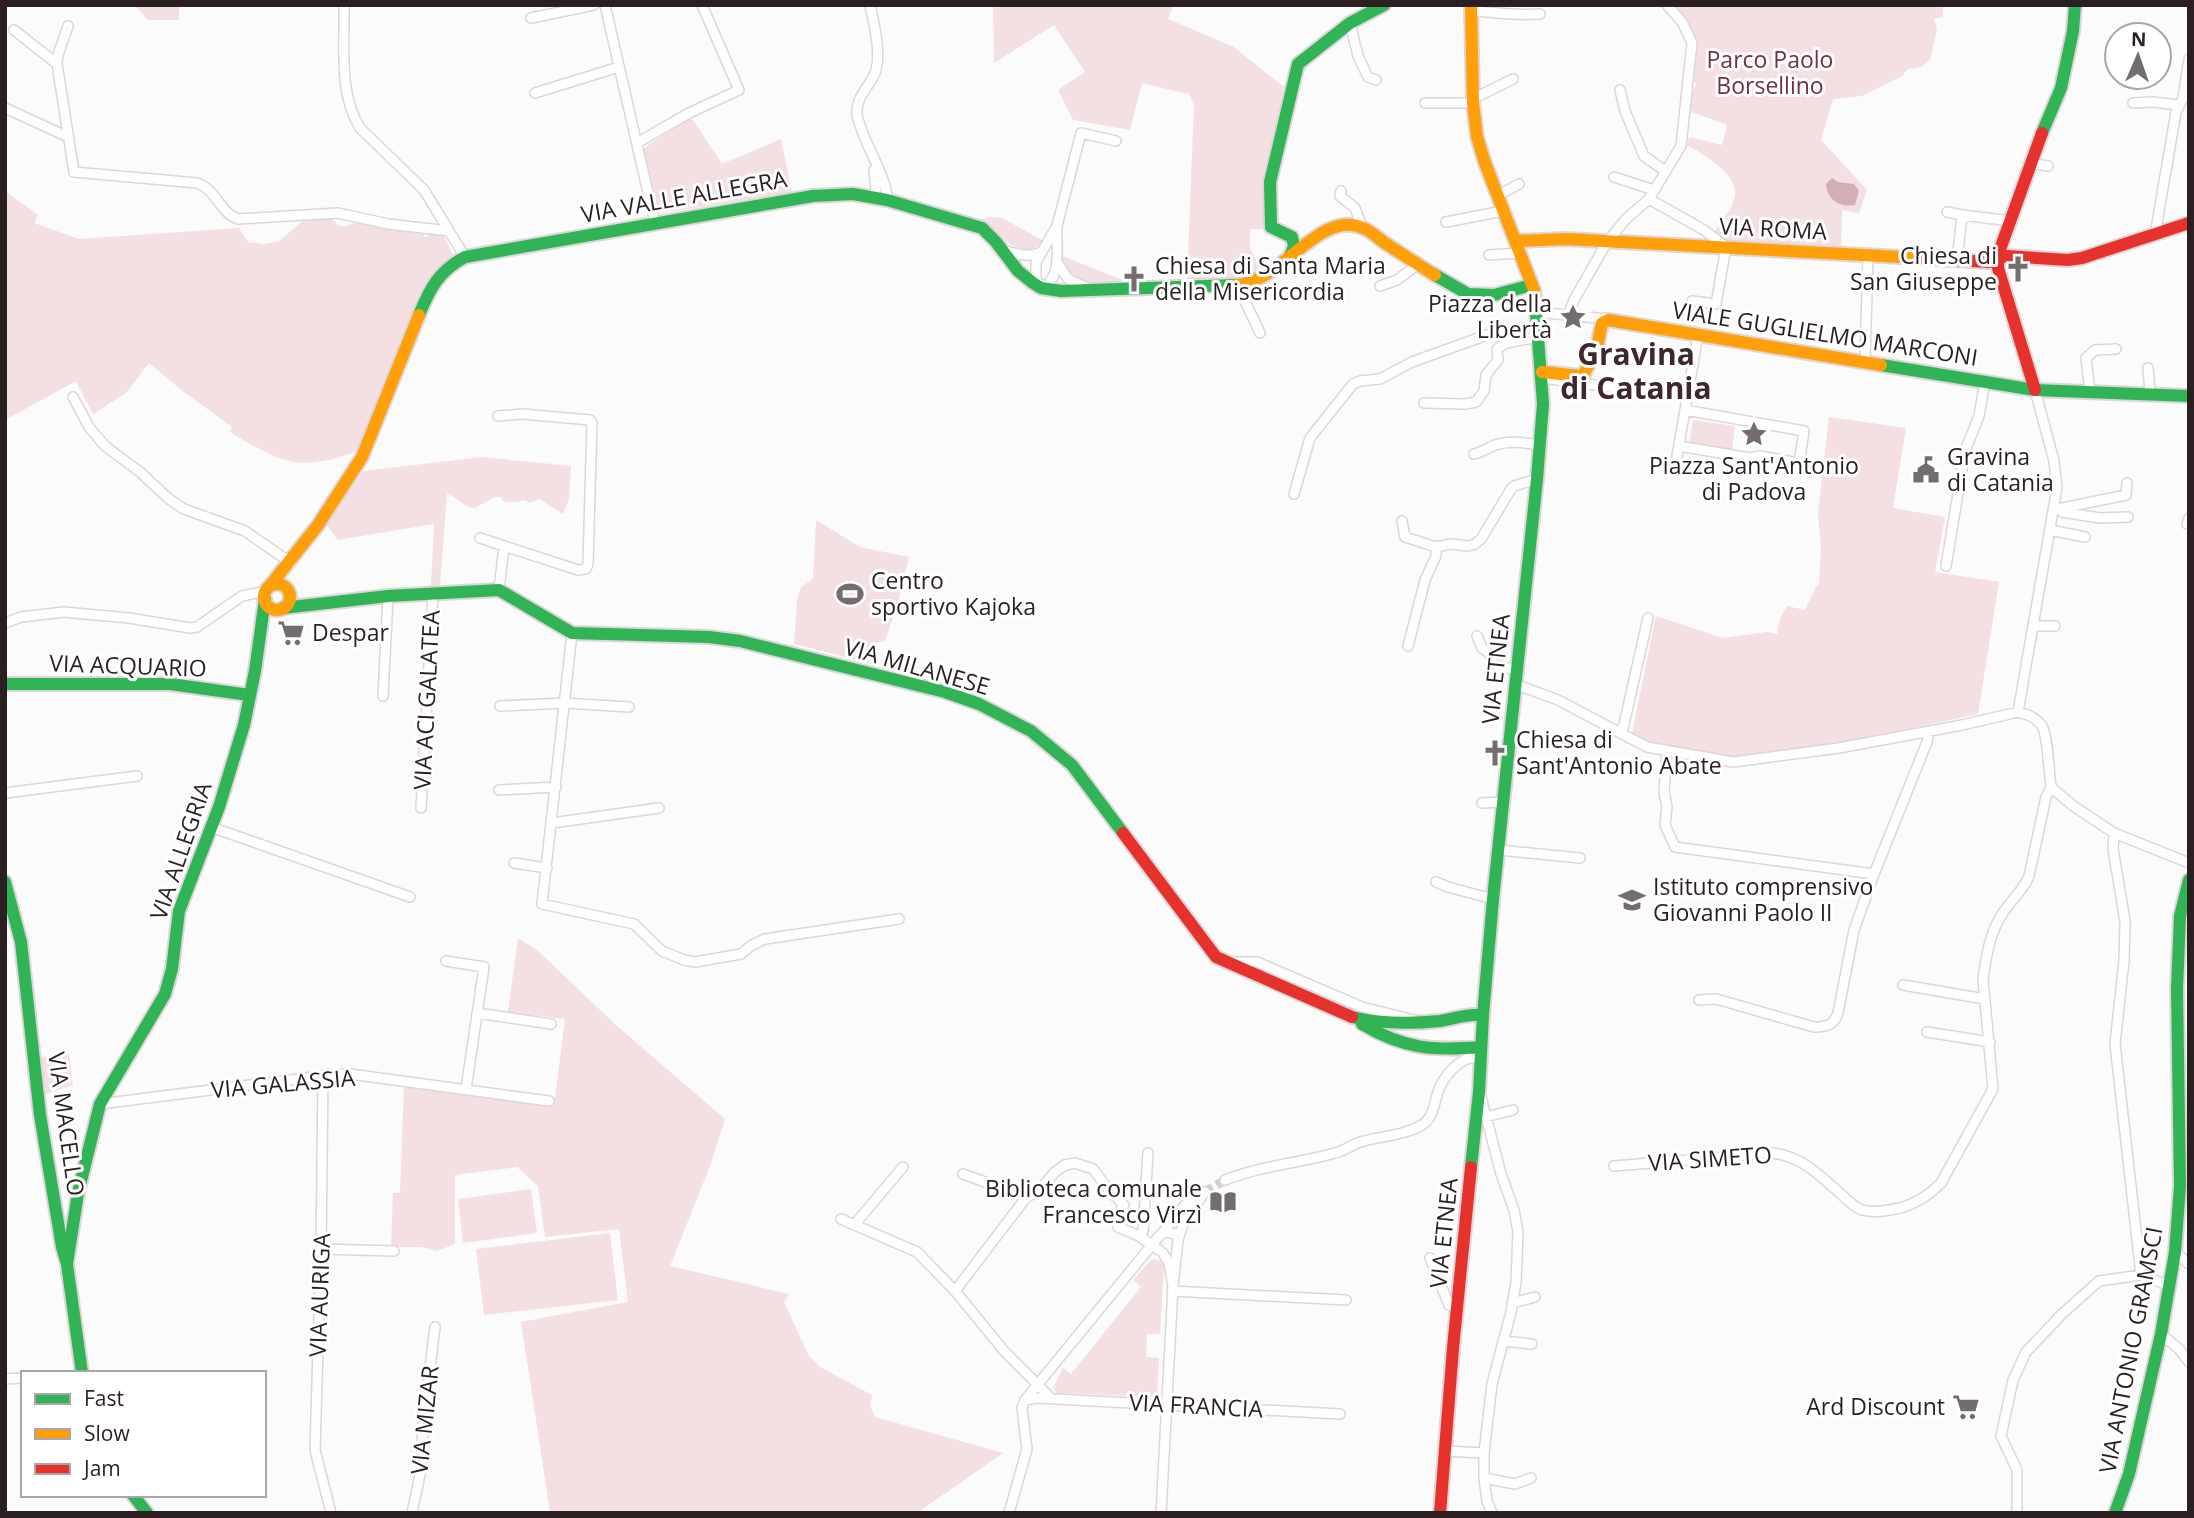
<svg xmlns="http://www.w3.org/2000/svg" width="2194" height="1518" font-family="'Open Sans',sans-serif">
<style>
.green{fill:#f4dfe2}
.water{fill:#d4aeb5}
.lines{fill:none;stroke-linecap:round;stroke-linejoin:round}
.street-tunnel{stroke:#d1cfcf;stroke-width:9;stroke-dasharray:9 4.5;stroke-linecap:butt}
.street-casing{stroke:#ddd6d7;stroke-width:12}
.fast-casing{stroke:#ddd6d7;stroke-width:16}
.slow-casing{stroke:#ddd6d7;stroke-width:16}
.jam-casing{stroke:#ddd6d7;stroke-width:16}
.street{stroke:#fefefe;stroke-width:9}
.fast{stroke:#30b455;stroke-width:12}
.slow{stroke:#ff9f0a;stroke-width:12}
.jam{stroke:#e5322d;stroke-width:12}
.labels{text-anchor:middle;stroke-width:6;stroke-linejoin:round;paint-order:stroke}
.park-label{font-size:23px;fill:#733041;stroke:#fff}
.street-label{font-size:23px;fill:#2b1f21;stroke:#fff}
.poi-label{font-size:23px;fill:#2b1f21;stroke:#fff;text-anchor:start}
.district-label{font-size:30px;font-weight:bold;fill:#40272c;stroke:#fff}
</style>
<rect width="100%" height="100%" fill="#fbfbfb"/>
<path class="green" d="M134 5H179V20H148Z
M993 5H1173L1168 19 1234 47 1284 87 1265 178 1263 229H1250V248L1260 268C1244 285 1210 280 1187 280L1194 105 1189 94 1142 83 1130 130 1073 120 1058 90 1085 72 1054 25 994 63Z
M1672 5H1943V17L1934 19 1937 29 1930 60 1921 67 1908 69 1902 76 1862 96 1833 99 1821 140 1867 190 1859 213 1842 210 1841 250 1832 249 1828 245 1823 244 1819 249 1732 244 1715 231C1721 221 1733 208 1735 196 1739 175 1702 153 1687 145L1689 137 1722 145 1727 125 1689 111 1692 101 1690 100 1692 90 1695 88 1696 83 1693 81C1698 41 1701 35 1672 5Z
M691 117 722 164 781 139 792 192 657 214 644 148Z
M5 191 38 215 34 223 79 239 239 228 248 242 263 244 278 242 304 220 332 219 338 225 345 227 358 221 391 230 424 234V237H428L429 234 444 236 453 255 435 270 428 280 358 451C298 473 282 463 230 432L232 427 180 389 149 363 126 393 93 414 76 381 5 420Z
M989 217 1002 218 1044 241C1019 265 1001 233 981 220Z
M1060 255 1125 281 1126 283C1098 283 1071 287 1060 255Z
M1829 417 1906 428 1893 508 1945 517 1935 572 1999 582 1978 714 1838 744 1733 757 1704 754 1651 744 1632 733 1656 616 1723 638 1767 632 1777 634 1780 619 1787 606 1805 610 1817 585H1819L1821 549 1818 513Z
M1693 420 1735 426 1732 451 1689 444Z
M482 457 571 466 569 499 563 514 539 499 530 503 523 500 518 502H504L501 497H494L475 508C463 507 457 497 447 494L440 585 431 586 434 524 338 540 326 524 363 471Z
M816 520 860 547 909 557 897 606 885 641C872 641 872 653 869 663L794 644 797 601 801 587 813 579Z
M518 938 538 951 617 1026 725 1119 710 1166 670 1266 789 1294 784 1302 809 1356 820 1367 872 1395 870 1406 875 1417 1003 1453 917 1513 550 1512 521 1322 628 1302 619 1229 545 1237 538 1186 517 1167 455 1175V1244L437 1251 422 1247H391L393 1193H400L404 1086 554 1106 565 1019 508 1012Z
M69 1054 73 1085 43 1095 42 1057Z
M531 1189 537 1233 463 1243 458 1199Z
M610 1233 618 1300 484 1315 476 1249Z
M1152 1259 1161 1261 1164 1267 1160 1334H1147L1146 1357 1159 1358 1157 1397 1057 1393 1053 1388 1063 1368 1071 1374 1141 1287 1133 1280Z"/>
<path class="water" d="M1832 178 1838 182 1854 184 1859 191 1855 205C1839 208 1827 199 1826 184Z"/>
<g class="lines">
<path class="street-tunnel" d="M1205 1192 1225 1180"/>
<g class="street-casing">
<path id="street" d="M344 5C345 45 338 93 360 128L424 190 465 257
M605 5 655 223
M870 5C874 23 881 52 876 70 872 85 855 96 857 114 861 140 888 177 887 200
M1471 11C1495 12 1516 16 1540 14
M531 18 594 5
M1350 23 1358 56 1368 77 1376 80
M68 26 58 55 57 64 74 172 197 183C216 189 220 213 238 219L338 213 388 224 449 231
M14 30 57 64
M1620 90 1625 111 1644 156 1665 171
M535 93 619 67
M1473 99 1513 79
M1425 103H1473
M2133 103 2152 102 2179 105
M5 108 68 137
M637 143 689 113 739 90 702 5
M2030 163 2048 166
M1614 177 1654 190
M1341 191 1340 196 1355 208 1362 227
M1497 196 1519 184
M873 197 876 190 874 170
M1649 199 1704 230 1726 247 1716 304 1692 301
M1947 212 1962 215
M1446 222 1503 211
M1057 226C1056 245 1063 280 1041 288L1036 278V262L1057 226 1081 133 1116 141
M2155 235 2176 112 2183 98 2189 59
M1003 250C1016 254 1028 258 1042 252
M1489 255 1521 253
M1957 261 1962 215 2011 221
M1057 262 1068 279 1088 288
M1238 286 1260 333
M1380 286 1397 280 1417 265
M1536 312 1607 319
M1568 315 1574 300 1607 242 1626 219 1649 199 1681 146 1692 43 1682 22 1667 5
M1865 361 1868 256
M2148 368 2150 395
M1542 378 1625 389
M2090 392 2086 358 2095 350 2116 349
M73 397 89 427 105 446 140 472 169 499 184 509 245 531 291 563
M1424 403 1465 404 1476 402 1484 391 1486 375 1498 360 1497 349 1506 343 1538 337
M498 416 522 414 590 420 592 423 588 564 586 569 578 570 504 546 499 590
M1679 446 1750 458 1759 456 1799 463 1804 431 1685 410
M1474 454C1482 452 1488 448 1495 445 1510 440 1525 443 1540 445
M1677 456 1698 335
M1294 494 1310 438 1353 384 1360 381 1380 379 1412 362 1498 331 1502 330 1506 343
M2053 510 2126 495 2127 483
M2062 512 2100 518 2128 517
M1402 521 1405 537 1436 547 1451 544 1468 546 1475 544 1481 539 1511 489 1514 486 1537 479
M2187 524 2189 518
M2050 530 2085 537
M480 538 504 546
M1946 566 1965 451 1979 416 1985 381
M5 623 21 617 64 612 129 618 190 628 197 627 242 596 266 591
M2033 626H2055
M572 633 542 904 634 924 662 951 684 960 695 962 741 954 752 945 765 939 899 919
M1477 636 1482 648 1490 654 1492 662 1496 665 1517 670
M1408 646 1425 580 1436 556V547
M1515 684 1558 700 1647 747 1733 762 1839 748 1962 725 2018 712C2027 714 2037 718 2042 726 2048 736 2049 774 2051 787L2072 805 2114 833 2189 863
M383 696 388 596
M500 706 565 703 629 707
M2018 712 2057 488 2054 461 2035 390
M1622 733 1648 618
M1667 751 1664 792 1667 806 1665 825 1675 847 1874 874
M499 790 556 787
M5 793 137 776
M1482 803 1504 802
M421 808 433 593
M552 823 659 808
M211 827 410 897
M2114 833 2113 849 2125 921 2124 961 2115 1044 2141 1275
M1499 850 1580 858
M514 863 547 868
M1436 882 1448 887 1493 899
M446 961 484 967 466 1089
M1229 962H1257L1362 1007 1414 1020
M1903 985 1985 999
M1699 1000 1716 999 1814 1027C1827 1027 1834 1025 1838 1013L1854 930 1874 874 1927 742 1929 731
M477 1013 551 1024
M1927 1032 1990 1042
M323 1076 321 1249 315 1450 331 1513
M1481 1097 1501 1174 1514 1210 1518 1232 1516 1282 1511 1312 1492 1384 1484 1453V1478L1487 1501 1492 1513
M100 1104 336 1074H350L549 1101
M1486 1117 1513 1110
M1614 1166 1773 1153C1803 1157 1819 1175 1841 1194 1847 1200 1854 1207 1862 1210 1873 1213 1884 1211 1895 1209 1912 1206 1928 1196 1941 1183L1993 1089 1983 979C1986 957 1990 931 2003 913 2011 900 2023 891 2029 876L2046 797 2051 787
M963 1174 1021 1195 1025 1199
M1225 1180C1260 1166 1299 1163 1335 1153 1344 1151 1351 1145 1360 1142 1380 1136 1403 1136 1422 1125 1435 1117 1434 1099 1440 1087 1446 1074 1465 1051 1480 1060
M841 1219 917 1252 955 1291 1005 1352 1051 1398
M854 1225 903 1167
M1162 1233 1185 1205 1205 1192
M1139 1236 1143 1231 1148 1153
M1178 1240 1183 1224 1202 1196
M321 1249 394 1251
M2175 1252 2189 1264
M1430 1258 1449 1305 1457 1306
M955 1291 1025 1199 1043 1186 1055 1172 1065 1165 1075 1163 1093 1169 1107 1188 1124 1205 1116 1217 1118 1227 1139 1236 1159 1250
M1172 1291 1346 1300
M1512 1303 1535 1297
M2161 1334 2179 1349 2189 1362
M1503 1341 1532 1344
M5 1379 23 1378
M1025 1400 1037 1398 1340 1414
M1444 1451 1484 1453
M1484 1478 1515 1484 1531 1478
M412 1513 421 1470 423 1425 435 1327
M1009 1513 1027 1449 1022 1408 1025 1400 1160 1235 1166 1232 1175 1234 1178 1240 1173 1287
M1161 1513 1173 1287 1169 1263 1163 1253
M2017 1513V1470L2001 1436 2013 1380 2026 1352 2062 1314 2099 1281 2141 1275 2170 1286"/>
</g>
<g class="fast-casing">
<path id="fast" d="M2042 133 2061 88 2073 31 2075 5
M1290 256 1294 246 1292 237 1271 227 1270 182 1298 64 1350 23 1384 5
M1435 275 1468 294 1494 295 1532 285
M419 315C430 288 439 271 465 257L813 196 853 194 887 200 982 228 996 242 1018 271 1033 283 1041 288 1061 291 1236 285
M1881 365 2035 390 2189 396
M283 608 388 596 499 590 572 633 709 637 740 641 945 692 979 704 1031 731 1072 765 1123 833
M5 684H170L249 695
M5 882 21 942 40 1115 62 1247 67 1264 82 1373
M1352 1017C1381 1024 1410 1024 1440 1021 1454 1019 1468 1013 1483 1015
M1362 1024C1404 1049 1433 1051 1481 1047
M1471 1167 1479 1092 1483 1015 1493 899 1537 479 1543 404 1535 299
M67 1264 78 1193 100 1104 165 994 172 969 179 911 219 807 244 725 255 671 265 599
M133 1495 147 1513
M2115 1513 2129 1474 2161 1334 2175 1252 2180 1186 2177 989 2180 916 2189 880"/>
</g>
<g class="slow-casing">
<path id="slow" d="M1471 5 1473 103 1477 137 1485 163 1534 290 1535 299
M1516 241 1566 239 1919 258
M1236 285C1280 284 1320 208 1363 228 1371 231 1378 238 1385 243 1402 254 1418 265 1435 275
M1542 372 1580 376 1584 374 1597 347 1602 323 1608 320 1881 365
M264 597a13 13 0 1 1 26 0a13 13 0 1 1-26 0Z
M269 587 318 525 362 457 419 315"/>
</g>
<g class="jam-casing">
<path id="jam" d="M1919 258 1989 262 2006 256 2068 260 2082 258 2189 223
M2035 390 1998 268V255L2042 133
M1123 833 1216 957 1352 1017
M1440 1513 1453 1348 1471 1167"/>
</g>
<use href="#street" class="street"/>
<use href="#fast" class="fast"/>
<use href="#slow" class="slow"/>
<use href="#jam" class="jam"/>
</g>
<defs>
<g id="church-bare" transform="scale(2.1)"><path d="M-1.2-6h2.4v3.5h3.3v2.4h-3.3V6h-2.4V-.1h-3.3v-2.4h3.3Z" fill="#746c6d" stroke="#fff" stroke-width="2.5" paint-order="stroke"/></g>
<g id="sight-bare" transform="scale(2.1)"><path d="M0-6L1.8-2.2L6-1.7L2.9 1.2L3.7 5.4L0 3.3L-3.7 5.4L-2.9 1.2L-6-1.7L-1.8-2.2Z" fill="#746c6d" stroke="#fff" stroke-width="2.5" paint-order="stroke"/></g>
<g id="civic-bare" transform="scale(2.1)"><path d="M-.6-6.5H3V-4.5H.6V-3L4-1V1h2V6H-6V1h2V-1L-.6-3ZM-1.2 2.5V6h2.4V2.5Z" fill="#746c6d" stroke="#fff" stroke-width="2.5" paint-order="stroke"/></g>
<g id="stadium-bare" transform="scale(2.1)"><path d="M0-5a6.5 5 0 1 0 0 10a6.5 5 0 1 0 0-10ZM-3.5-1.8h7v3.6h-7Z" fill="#746c6d" stroke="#fff" stroke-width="2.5" paint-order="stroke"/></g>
<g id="supermarket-bare" transform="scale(2.1)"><path d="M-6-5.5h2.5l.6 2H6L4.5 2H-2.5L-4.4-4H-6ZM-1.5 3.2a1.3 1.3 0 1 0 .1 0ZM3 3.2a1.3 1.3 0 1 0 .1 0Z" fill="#746c6d" stroke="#fff" stroke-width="2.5" paint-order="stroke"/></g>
<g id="school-bare" transform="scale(2.1)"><path d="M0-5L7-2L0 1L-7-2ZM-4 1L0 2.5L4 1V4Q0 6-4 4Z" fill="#746c6d" stroke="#fff" stroke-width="2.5" paint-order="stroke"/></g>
<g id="library-bare" transform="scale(2.1)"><path d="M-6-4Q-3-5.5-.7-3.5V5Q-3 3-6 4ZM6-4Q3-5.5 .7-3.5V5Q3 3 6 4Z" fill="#746c6d" stroke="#fff" stroke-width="2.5" paint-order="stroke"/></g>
</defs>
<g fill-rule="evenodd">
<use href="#church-bare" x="2018" y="269"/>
<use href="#church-bare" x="1134" y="279"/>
<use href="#sight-bare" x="1573" y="317"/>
<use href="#sight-bare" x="1754" y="434"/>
<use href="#civic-bare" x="1926" y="470"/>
<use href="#stadium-bare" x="850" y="594"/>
<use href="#supermarket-bare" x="291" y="633"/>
<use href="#church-bare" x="1495" y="753"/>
<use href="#school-bare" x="1632" y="900"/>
<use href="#library-bare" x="1223" y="1202"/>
<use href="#supermarket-bare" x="1966" y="1407"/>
</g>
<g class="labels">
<g class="park-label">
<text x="1770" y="68">Parco Paolo<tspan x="1770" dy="26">Borsellino</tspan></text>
</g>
<g class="street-label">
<text transform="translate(684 197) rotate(-10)" y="8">VIA VALLE ALLEGRA</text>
<text transform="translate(1773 229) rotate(3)" y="8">VIA ROMA</text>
<text transform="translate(1825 334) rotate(9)" y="8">VIALE GUGLIELMO MARCONI</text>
<text transform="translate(128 666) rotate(2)" y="8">VIA ACQUARIO</text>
<text transform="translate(917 667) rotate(16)" y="8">VIA MILANESE</text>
<text transform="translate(1496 669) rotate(-84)" y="8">VIA ETNEA</text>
<text transform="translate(427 700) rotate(-87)" y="8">VIA ACI GALATEA</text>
<text transform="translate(181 851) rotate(-71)" y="8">VIA ALLEGRIA</text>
<text transform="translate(283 1084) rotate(-5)" y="8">VIA GALASSIA</text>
<text transform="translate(66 1124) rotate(82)" y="8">VIA MACELLO</text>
<text transform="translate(1710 1159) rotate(-4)" y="8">VIA SIMETO</text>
<text transform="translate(1444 1233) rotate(-84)" y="8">VIA ETNEA</text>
<text transform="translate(320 1295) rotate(-88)" y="8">VIA AURIGA</text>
<text transform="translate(2131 1350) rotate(-79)" y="8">VIA ANTONIO GRAMSCI</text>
<text transform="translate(1196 1406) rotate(3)" y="8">VIA FRANCIA</text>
<text transform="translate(425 1420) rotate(-84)" y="8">VIA MIZAR</text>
</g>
<g class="poi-label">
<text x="1997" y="264" text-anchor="end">Chiesa di<tspan x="1997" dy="26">San Giuseppe</tspan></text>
<text x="1155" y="274">Chiesa di Santa Maria<tspan x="1155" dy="26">della Misericordia</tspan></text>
<text x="1552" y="312" text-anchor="end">Piazza della<tspan x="1552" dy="26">Libertà</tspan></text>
<text x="1947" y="465">Gravina<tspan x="1947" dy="26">di Catania</tspan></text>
<text x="1754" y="474" text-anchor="middle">Piazza Sant'Antonio<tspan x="1754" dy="26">di Padova</tspan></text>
<text x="871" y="589">Centro<tspan x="871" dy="26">sportivo Kajoka</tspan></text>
<text x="312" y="641">Despar</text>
<text x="1516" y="748">Chiesa di<tspan x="1516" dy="26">Sant'Antonio Abate</tspan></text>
<text x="1653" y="895">Istituto comprensivo<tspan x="1653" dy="26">Giovanni Paolo II</tspan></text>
<text x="1202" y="1197" text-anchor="end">Biblioteca comunale<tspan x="1202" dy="26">Francesco Virzì</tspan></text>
<text x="1945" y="1415" text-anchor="end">Ard Discount</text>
</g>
<g class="district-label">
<text x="1636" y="365">Gravina<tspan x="1636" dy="34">di Catania</tspan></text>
</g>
</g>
<rect width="2194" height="1518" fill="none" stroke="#2b1f21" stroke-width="14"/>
<rect x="21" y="1371" width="245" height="126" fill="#ffffff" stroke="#aaa5a6" stroke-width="2"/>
<rect x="35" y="1394" width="35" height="10" fill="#30b455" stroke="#aaa5a6" stroke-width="2"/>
<text x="84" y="1406" font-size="21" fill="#2b1f21">Fast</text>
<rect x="35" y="1429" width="35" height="10" fill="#ff9f0a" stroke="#aaa5a6" stroke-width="2"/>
<text x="84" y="1441" font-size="21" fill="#2b1f21">Slow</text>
<rect x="35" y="1464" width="35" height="10" fill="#e5322d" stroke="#aaa5a6" stroke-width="2"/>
<text x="84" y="1476" font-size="21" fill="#2b1f21">Jam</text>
<g transform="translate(2138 56) rotate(2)"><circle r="33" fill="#ffffff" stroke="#aaa5a6" stroke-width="2"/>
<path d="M0-5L12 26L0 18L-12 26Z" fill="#746c6d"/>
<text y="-10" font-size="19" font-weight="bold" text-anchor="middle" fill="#2b1f21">N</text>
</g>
</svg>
